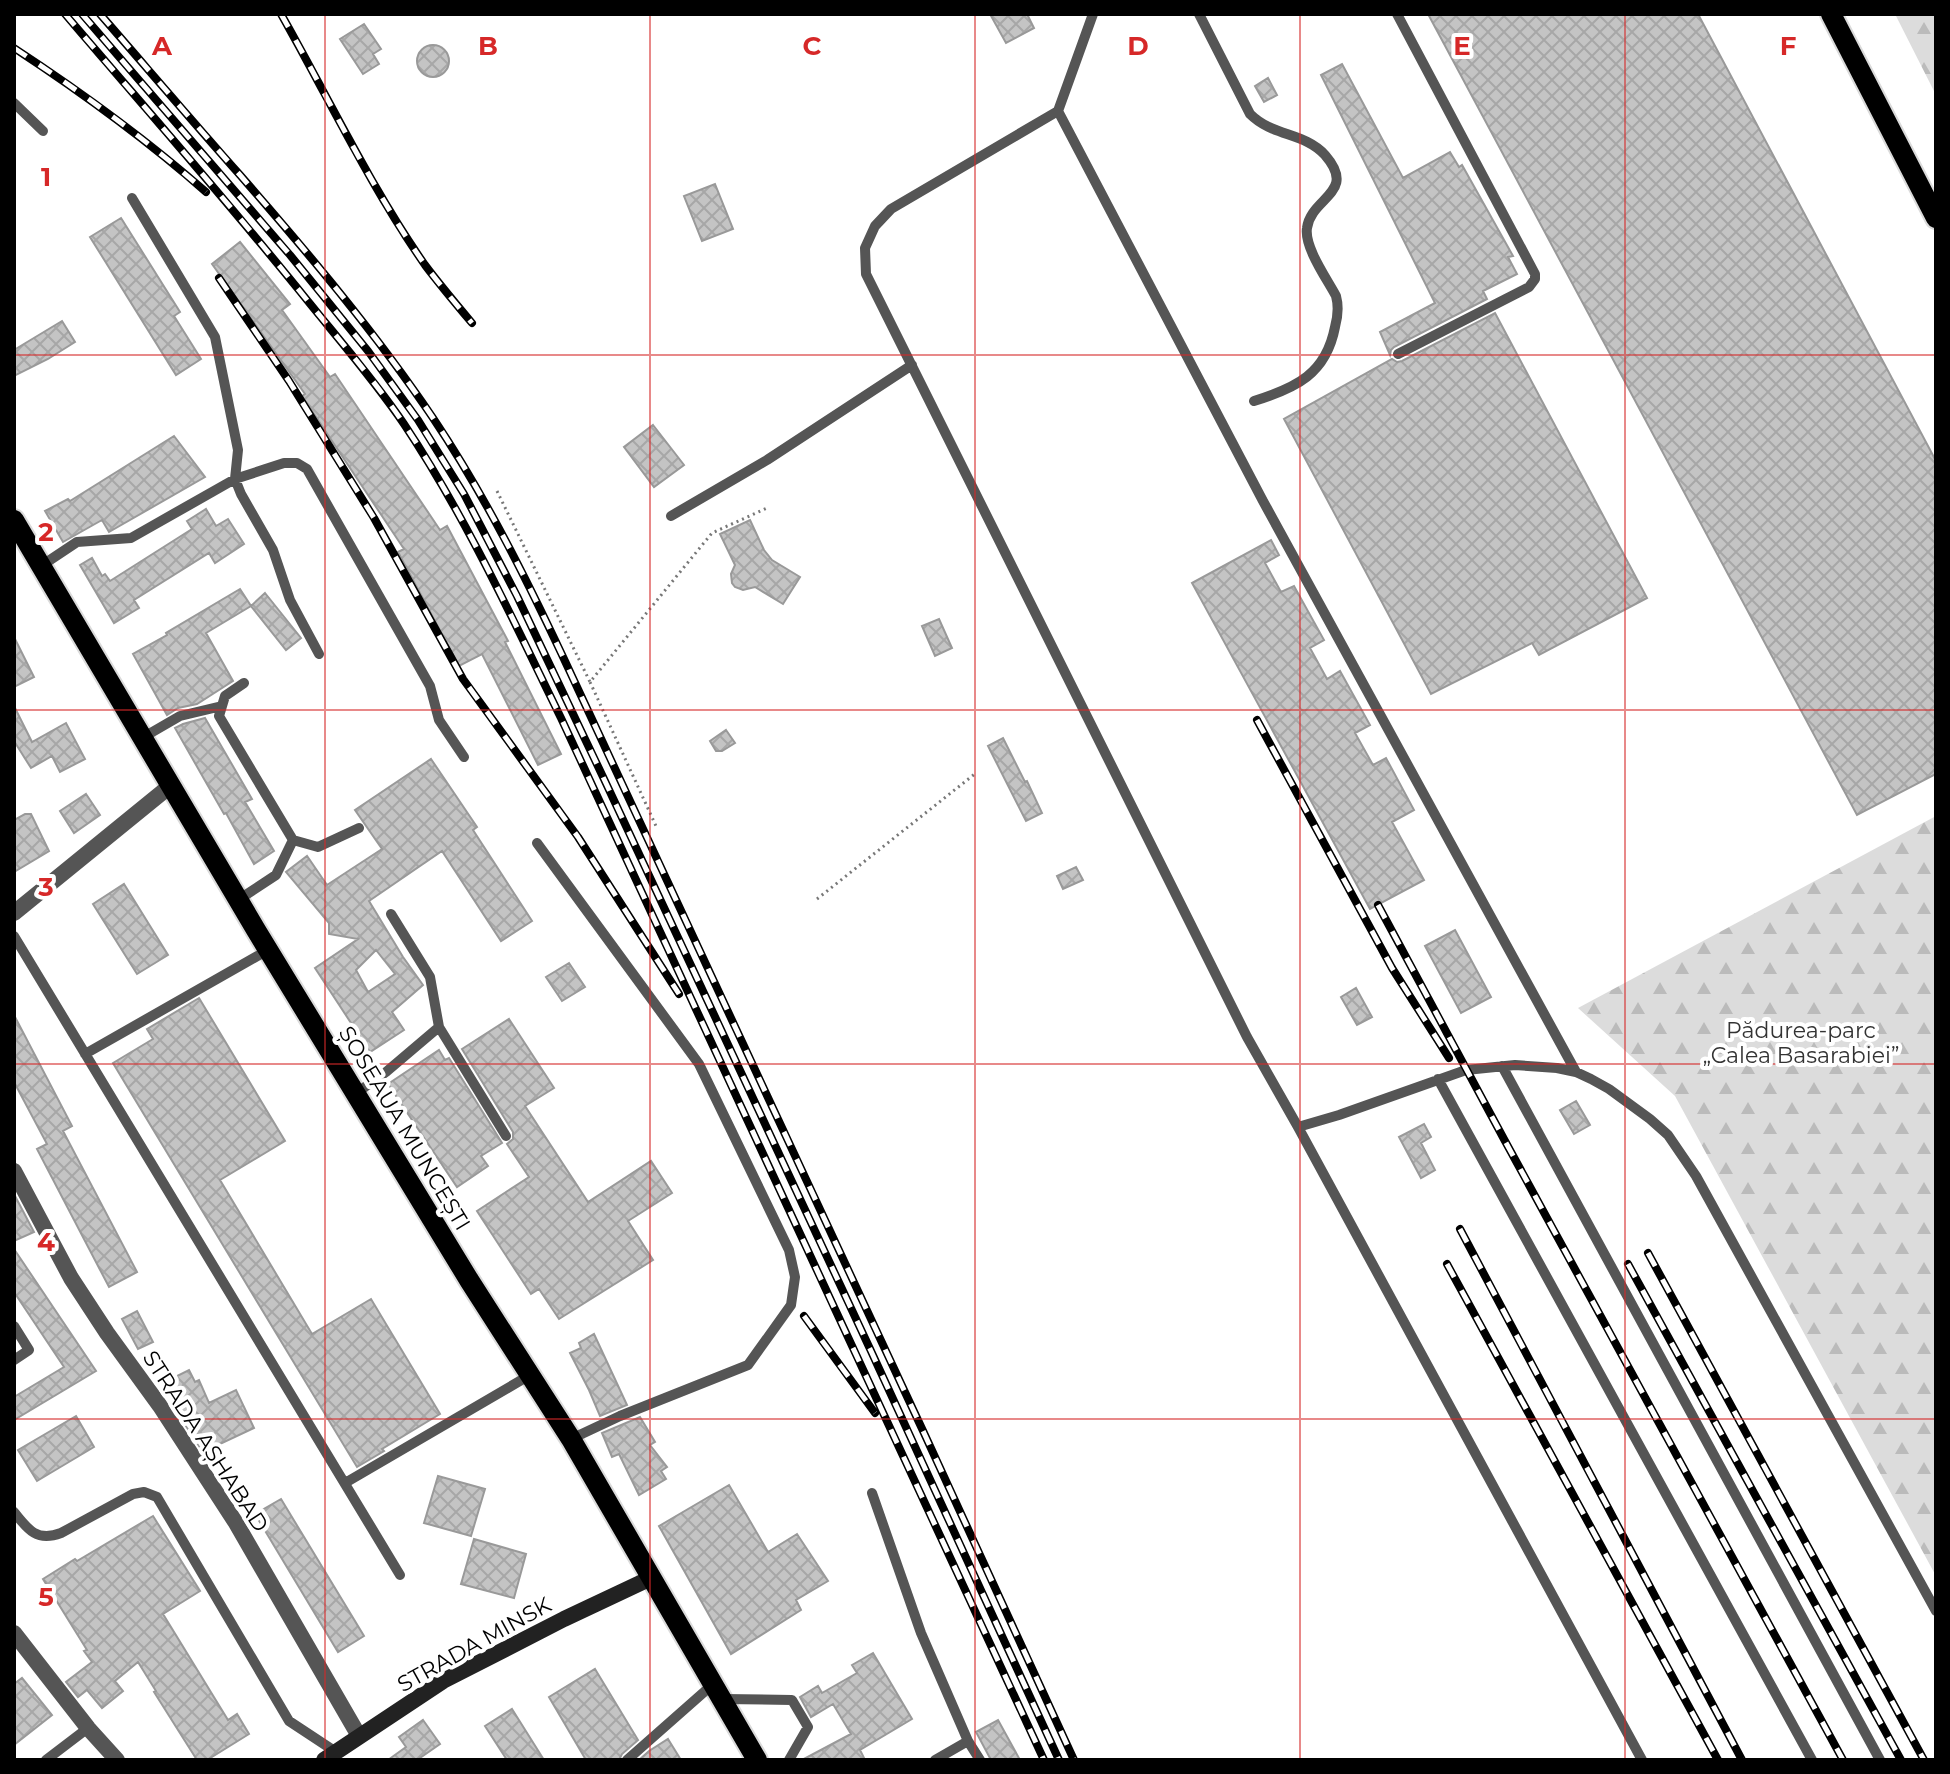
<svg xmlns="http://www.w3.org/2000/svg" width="1950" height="1774" font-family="Montserrat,sans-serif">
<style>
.forest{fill:url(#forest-firs)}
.building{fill:url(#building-cross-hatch);stroke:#999;stroke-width:2;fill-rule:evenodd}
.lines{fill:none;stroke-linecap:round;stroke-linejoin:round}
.primary-casing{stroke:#dbdbdb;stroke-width:24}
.path{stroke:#777;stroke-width:3;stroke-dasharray:2 4;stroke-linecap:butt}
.lane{stroke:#555;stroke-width:10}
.street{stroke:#555;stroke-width:16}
.secondary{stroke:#222;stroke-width:16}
.primary{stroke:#000;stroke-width:20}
.rail-casing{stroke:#000;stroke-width:8}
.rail{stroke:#fff;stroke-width:5;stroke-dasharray:15;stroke-linecap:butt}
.grid{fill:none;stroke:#d62828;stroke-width:2;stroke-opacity:0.55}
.labels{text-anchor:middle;stroke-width:8;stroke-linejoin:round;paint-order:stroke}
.park-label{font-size:22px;fill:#333;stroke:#fff}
.street-label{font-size:22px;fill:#000;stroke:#fff}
.grid-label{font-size:26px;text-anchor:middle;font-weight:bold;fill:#d62828;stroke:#fff;stroke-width:8;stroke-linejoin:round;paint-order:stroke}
</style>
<defs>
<pattern id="forest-firs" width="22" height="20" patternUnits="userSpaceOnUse" patternTransform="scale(2)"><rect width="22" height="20" fill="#dcdcdc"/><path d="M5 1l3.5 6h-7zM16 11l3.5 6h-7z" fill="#bbb"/></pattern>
<pattern id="building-cross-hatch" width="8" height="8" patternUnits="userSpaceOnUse" patternTransform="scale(2)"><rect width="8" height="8" fill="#c4c4c4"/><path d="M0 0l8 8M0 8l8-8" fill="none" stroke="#a7a7a7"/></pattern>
</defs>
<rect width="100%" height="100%" fill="#fff"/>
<path class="forest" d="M1895 14H1936V95Z
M1936 816V1576L1675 1096 1578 1008Z"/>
<path class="building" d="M990 14H1027L1034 28 1006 43Z
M1428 14H1698L1936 461V774L1857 815Z
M364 24 381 49 373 54 379 64 363 74 340 39Z
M417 61a16 16 0 1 1 32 0a16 16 0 1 1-32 0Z
M1342 64 1403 178 1450 152 1459 167 1462 165 1513 256 1508 257 1517 274 1483 291 1487 299 1394 347 1391 350 1390 355 1380 332 1435 303 1321 75Z
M1268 78 1277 95 1264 102 1255 86Z
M715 184 733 229 702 241 684 196Z
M121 218 180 312 174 316 201 359 176 375 90 237Z
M240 242 290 304 282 310 330 377 335 374 440 530 447 526 508 641 505 642 561 754 538 765 482 654 459 666 398 552 404 549 302 396 305 394 212 264Z
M1495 313 1647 598 1539 655 1532 643 1431 694 1284 419 1392 359 1397 362 1402 361Z
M62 321 75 342 48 359 14 376V350Z
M653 425 684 465 654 487 624 447Z
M174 436 205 477 109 532 102 520 63 542 45 511 68 499 70 501Z
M206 509 216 526 228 519 244 544 215 563 209 553 134 600 139 608 114 623 80 565 92 558 102 576 105 574 110 581 192 529 187 521Z
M750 520 764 550 772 560 800 577 783 604 755 587 743 590 735 587 732 583 731 574 735 565 720 534Z
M1271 540 1279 555 1265 563 1281 592 1294 586 1324 640 1310 648 1327 679 1340 671 1370 725 1355 733 1373 765 1386 758 1414 810 1392 822 1424 880 1370 909 1192 583Z
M240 589 251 606 206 633 233 681 197 704 178 708 167 715 133 654 167 635 166 633Z
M265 593 301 638 286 650 251 606Z
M939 619 952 648 935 656 922 626Z
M14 637 34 677 14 687Z
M14 706 32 742 66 723 85 759 60 772 52 756 31 768 14 741Z
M205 718 252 799 245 802 274 851 254 864 226 813 224 814 175 728 183 724Z
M726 730 735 743 722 751H716L710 741Z
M1003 738 1025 782 1027 781 1042 813 1026 821 988 746Z
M431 759 477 827 473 830 532 921 501 941 442 851 369 901 403 957 423 985 392 1012 404 1030 370 1052 315 968 358 939 329 934V923L286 872 307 856 327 885 382 849 355 810ZM376 950 395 974 368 992 356 970Z
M86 794 100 815 74 833 60 811Z
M25 814H31L49 851 14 872V820Z
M1076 867 1083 880 1063 889 1057 876Z
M124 884 168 955 137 974 93 904Z
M1455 930 1491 997 1461 1013 1425 946Z
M569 963 585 987 562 1001 546 977Z
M1356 988 1372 1017 1357 1025 1341 997Z
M199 998 285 1141 220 1180 312 1334 371 1299 440 1414 382 1449 384 1451 357 1467 113 1063 153 1039 147 1029Z
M14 1015 72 1126 63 1131 137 1272 109 1287 37 1149 47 1144 14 1082Z
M509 1019 554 1088 525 1106 588 1202 651 1161 672 1193 628 1221 653 1260 559 1319 539 1289 531 1294 477 1211 529 1177 507 1144 513 1139V1132L462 1049Z
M439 1050 445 1060 449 1058 502 1143 481 1156 488 1166 457 1187 388 1084Z
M1576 1101 1590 1125 1574 1134 1560 1110Z
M1424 1124 1431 1137 1421 1143 1435 1170 1421 1178 1399 1137Z
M14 1194 34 1232 14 1241Z
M14 1249 96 1371 14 1420V1397L64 1367 14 1292Z
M137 1311 153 1342 138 1349 122 1319Z
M594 1334 627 1405 600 1416 589 1390 570 1353 581 1348 579 1343Z
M189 1370 195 1382 199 1380 209 1403 236 1390 254 1428 203 1452 186 1426 167 1381Z
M76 1416 94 1447 37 1481 18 1450Z
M640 1417 655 1442 650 1445 667 1467 661 1471 666 1479 639 1495 619 1454 612 1457 602 1433Z
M438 1476 485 1489 471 1536 424 1523Z
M729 1485 768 1552 797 1534 828 1581 796 1600 801 1610 731 1654 659 1526Z
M281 1499 364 1636 338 1652 255 1514Z
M153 1516 200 1591 163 1614 228 1720 237 1714 249 1734 207 1760H197L154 1692 156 1691 138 1662 115 1681 123 1691 102 1708 87 1690 78 1697 66 1682 92 1662 84 1651 87 1650 43 1579 75 1559 77 1561Z
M474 1539 526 1554 514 1598 461 1584Z
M873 1653 912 1719 860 1750 865 1760H802L851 1734 833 1704 811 1717 800 1697 818 1686 822 1693 857 1673 852 1665Z
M595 1669 638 1740 622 1754 619 1760H586L549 1697Z
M22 1678 52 1715 14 1745V1684Z
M512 1709 544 1760H507L485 1726Z
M423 1720 440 1744 417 1760H388L406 1747 399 1737Z
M998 1720 1020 1760H991L976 1732Z
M668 1739 681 1760H639L649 1751Z"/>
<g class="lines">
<g class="primary-casing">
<path id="primary" d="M1831 14 1936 218
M14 520 256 930 469 1280 571 1439 757 1760"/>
</g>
<path class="path" d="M497 491 590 682 712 533 767 508
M590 682 656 826
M817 899 976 773"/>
<path class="lane" d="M1093 14 1058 111 891 209 875 226 865 248 866 274 1247 1037 1298 1127 1642 1760
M1199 14 1250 114C1273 137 1304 132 1325 155 1358 193 1311 197 1307 228 1304 247 1327 279 1336 296 1339 307 1338 316 1335 327 1326 374 1296 388 1254 401
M1397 14 1535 274V279L1529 287 1398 354
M14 103 43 131
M1058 111 1263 501 1576 1072
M671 516 767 460 912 365
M41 566 77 542 131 538 235 479 238 450 215 337 132 198
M319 654 290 600 273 550 241 494 235 479 284 463H297L307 469 430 686 439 720 464 757
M244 683 225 696 219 716 293 840
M142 738 180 716 222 706
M537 843 699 1064 789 1250 795 1277 791 1305 748 1365 620 1416 571 1439
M238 900 276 875 293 840 318 847 359 828
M391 914 430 977 439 1027 506 1136
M14 936 400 1575
M85 1054 268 950
M1502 1066 1880 1760
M1438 1079 1812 1760
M355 1094 386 1072 439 1027
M1298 1127 1339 1115 1466 1070 1515 1065 1557 1068 1576 1072 1591 1079 1609 1089 1650 1119 1668 1135 1696 1176 1936 1611
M14 1326 29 1350 14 1360
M345 1483 530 1375
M872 1493 921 1633 968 1741 980 1760
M14 1512C28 1530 37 1542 61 1533L133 1494 144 1492 157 1497 289 1721 336 1752
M723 1699 792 1700 808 1727 789 1760
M46 1760 88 1728
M627 1760 712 1685
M935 1760 968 1741"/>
<path class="street" d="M14 913 170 786
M14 1171 71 1278 107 1333 160 1406 236 1523 359 1736
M14 1633 88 1728 117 1760"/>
<path class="secondary" d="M324 1760 443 1681 564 1619 651 1578"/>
<use href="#primary" class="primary"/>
<g class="rail-casing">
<path id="rail" d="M65 14C146 109 229 203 307 300 340 341 375 381 404 424 466 517 512 618 561 718L1044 1760
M82 14 290 255 368 351 418 420 464 494 517 596 604 779 871 1351 1059 1760
M100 14C147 68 193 122 240 175 308 253 375 332 433 418 484 494 525 576 564 659L924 1433 1074 1760
M281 14C328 97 370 186 425 265 440 285 456 304 472 323
M14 48C81 92 146 139 206 192
M219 278 289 381 374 518 463 679 578 837 679 994
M1257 720 1392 968 1449 1058
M1378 905 1505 1141 1843 1760
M1460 1229 1742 1760
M1648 1253 1924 1760
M1447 1264 1718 1760
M1628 1264 1901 1760
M804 1316 875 1413"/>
</g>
<use href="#rail" class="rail"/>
</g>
<path class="grid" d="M325 14V1760M650 14V1760M975 14V1760M1300 14V1760M1625 14V1760M14 355H1936M14 710H1936M14 1064H1936M14 1419H1936"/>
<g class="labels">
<g class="park-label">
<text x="1801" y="1038">Pădurea-parc<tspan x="1801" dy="25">„Calea Basarabiei”</tspan></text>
</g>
<g class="street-label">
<text transform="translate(405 1128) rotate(59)" y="8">ȘOSEAUA MUNCEȘTI</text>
<text transform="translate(206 1441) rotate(57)" y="8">STRADA AȘHABAD</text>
<text transform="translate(474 1644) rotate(-29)" y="8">STRADA MINSK</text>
</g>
</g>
<g class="grid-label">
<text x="162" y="55">A</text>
<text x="488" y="55">B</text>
<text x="812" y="55">C</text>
<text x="1138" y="55">D</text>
<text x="1462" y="55">E</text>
<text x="1788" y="55">F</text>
<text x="46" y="186">1</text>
<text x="46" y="541">2</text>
<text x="46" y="896">3</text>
<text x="46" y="1251">4</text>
<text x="46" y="1606">5</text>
</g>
<rect width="1950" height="1774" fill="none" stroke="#000000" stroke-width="32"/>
</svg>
